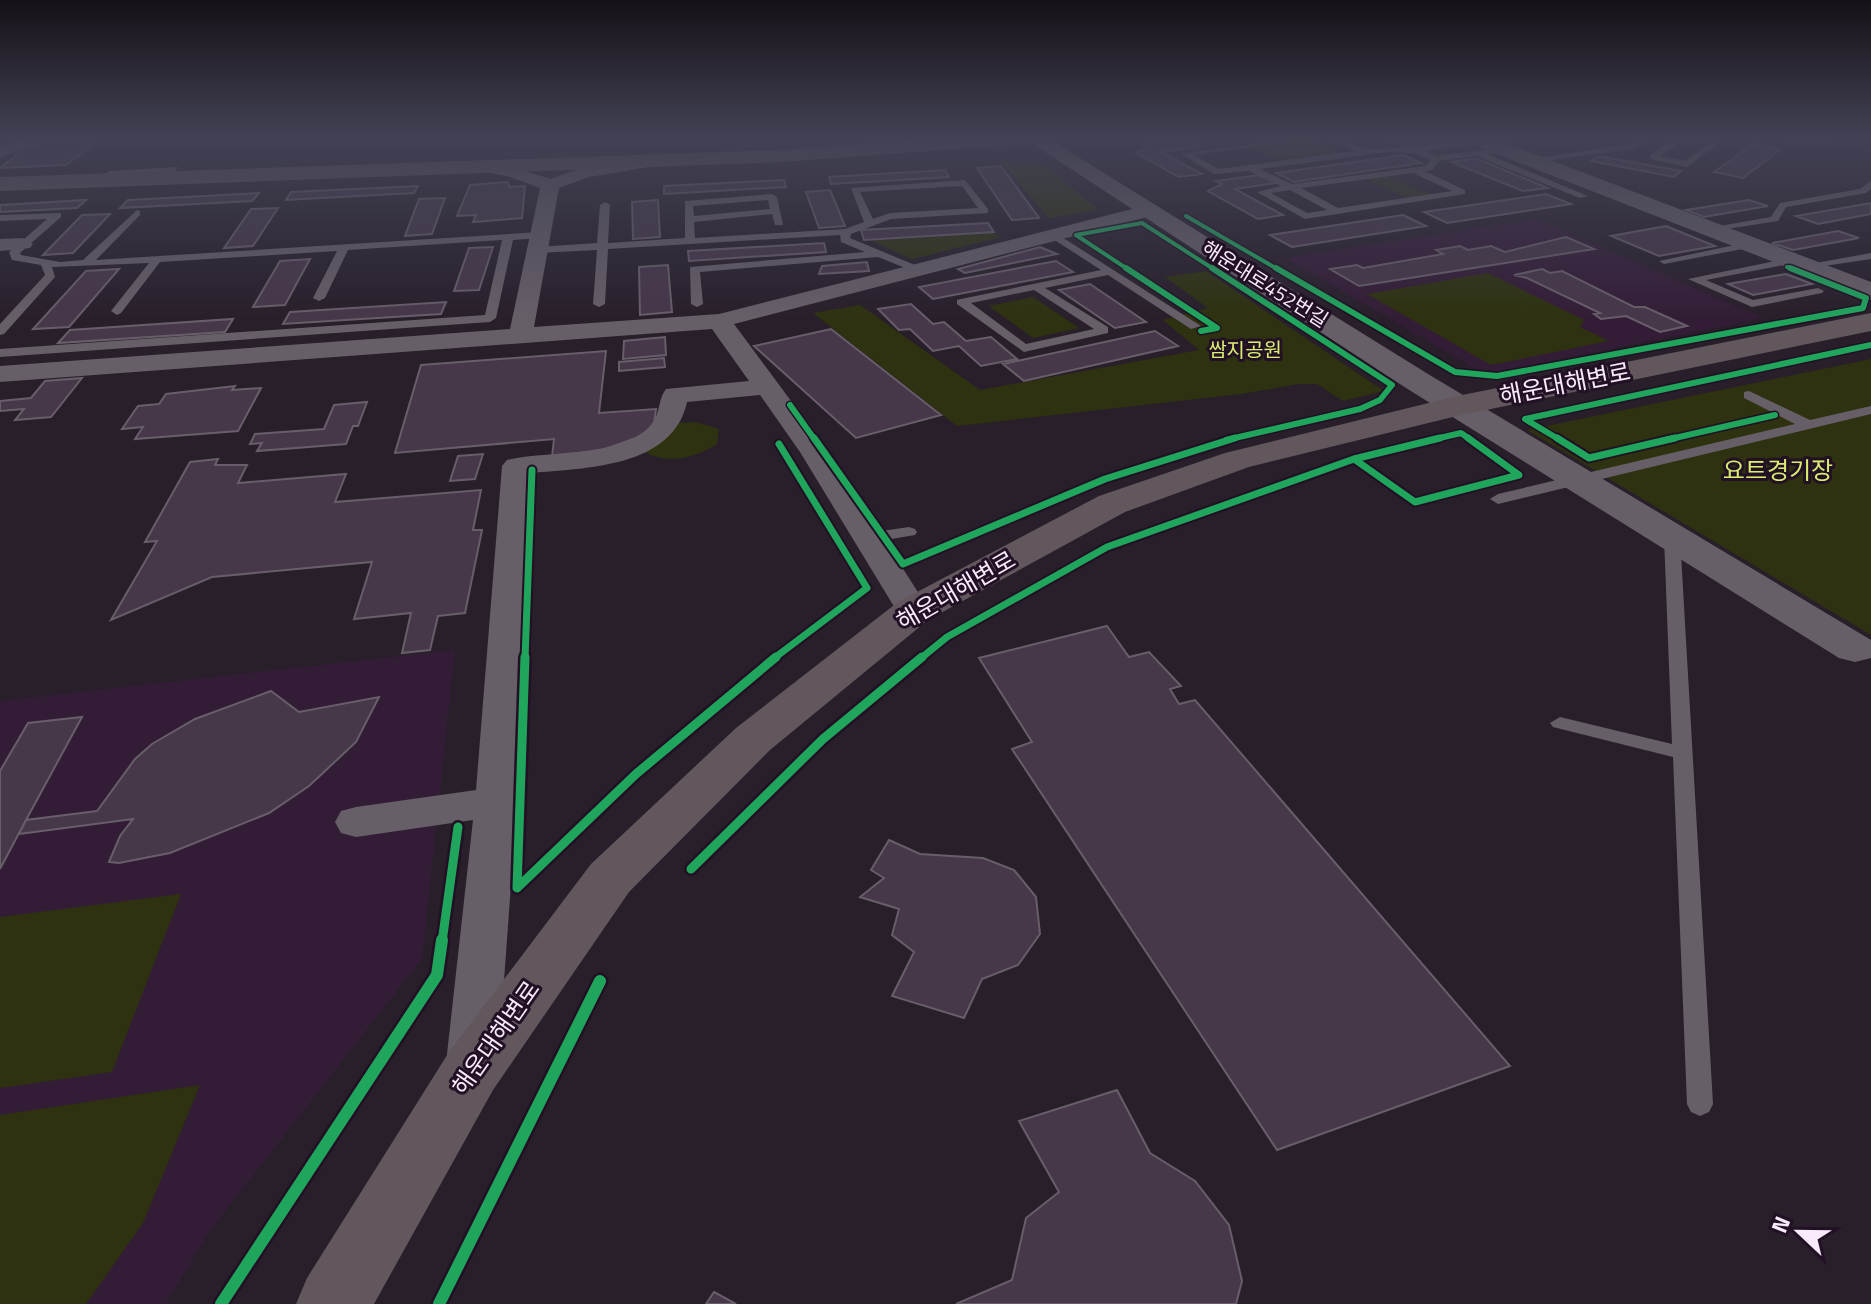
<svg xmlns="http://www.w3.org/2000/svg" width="1871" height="1304" font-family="'Titillium Web','Noto Sans KR',sans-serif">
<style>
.built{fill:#331d36}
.green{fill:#2e3210}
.building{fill:#463749;stroke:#675e69;stroke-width:2}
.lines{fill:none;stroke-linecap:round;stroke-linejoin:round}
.service{fill:#675f68;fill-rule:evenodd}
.minor{fill:#675f68;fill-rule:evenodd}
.tertiary{fill:#675f68;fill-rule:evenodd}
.secondary{fill:#61575d;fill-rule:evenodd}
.cycleway-far4-casing{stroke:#221025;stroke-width:7}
.cycleway-far3-casing{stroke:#221025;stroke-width:9}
.cycleway-far2-casing{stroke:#221025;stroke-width:11}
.cycleway-far1-casing{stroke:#221025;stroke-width:14}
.cycleway-casing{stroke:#221025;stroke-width:17}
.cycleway-far4{stroke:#20a55d;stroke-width:4}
.cycleway-far3{stroke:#20a55d;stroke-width:6}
.cycleway-far2{stroke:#20a55d;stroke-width:7}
.cycleway-far1{stroke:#20a55d;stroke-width:9}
.cycleway{stroke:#20a55d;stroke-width:12}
.labels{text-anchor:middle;stroke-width:6;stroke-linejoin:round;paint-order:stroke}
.far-street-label{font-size:20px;fill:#f7eaf9;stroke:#221025}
.far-park-label{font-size:20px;fill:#d9ed70;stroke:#221025}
.street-label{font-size:24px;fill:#f7eaf9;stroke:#221025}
.park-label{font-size:24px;fill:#d9ed70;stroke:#221025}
</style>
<rect width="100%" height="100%" fill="#281f2a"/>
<path class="built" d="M1537 219 1763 318 1485 374 1285 258Z
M455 650 422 959 210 1231 166 1304H0V701Z"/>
<path class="green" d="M1308 139 1338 154 1279 161 1252 147Z
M1000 161 1044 165 1099 210 1049 218Z
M1389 176 1432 195 1408 199 1366 179Z
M991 233 1001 237 912 259 872 241Z
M1206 271 1384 391 1343 401 1317 384H1299L1241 394 957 426 813 313 860 305 980 390 1199 350 1163 320 1208 308 1165 277Z
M1488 273 1584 320 1580 327 1609 341 1491 365 1367 294Z
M1033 297 1079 328 1033 338 989 306Z
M1871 359V635L1527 430Z
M696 422 719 429 717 444C694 459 665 465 641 450L674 423Z
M181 894 112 1072 0 1088V917Z
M200 1085 143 1223 86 1304H0V1115Z"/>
<path class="building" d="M51 137H90L80 144H94L66 165 0 168 28 146H38Z
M1386 137H1416L1431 143 1408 146Z
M1791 137H1827L1819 144 1789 139Z
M1185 139 1200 147 1161 152 1202 174 1179 177 1136 153 1149 147 1145 144Z
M1753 144 1781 149 1743 178 1714 172Z
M1403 155 1421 163 1294 182 1276 173Z
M1599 156 1681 171 1674 177 1591 161Z
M1475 158 1548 188 1523 191 1451 162Z
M1001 166 1039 218 1012 220 977 168Z
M945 170 949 177 831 184 829 177Z
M1259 175 1276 183 1235 189 1283 215 1258 219 1208 191 1222 184 1216 181Z
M784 180 786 187 664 194V186Z
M508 182 509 187 525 186 522 218 473 222 476 215 457 216 470 185Z
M418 186 414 193 286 200 291 192Z
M830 190 845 226 819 228 806 192Z
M259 193 252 201 120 208 128 200Z
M1546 194 1571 204 1447 223 1424 212Z
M445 198 432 234 405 236 419 199Z
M86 200 77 208 0 212V205Z
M658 200 660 237 633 239 632 202Z
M1749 200 1768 206 1704 217 1686 210Z
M1871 203V214L1818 224 1796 216Z
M278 208 253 246 224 248 251 209Z
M110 214 73 253 43 255 82 215Z
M1403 215 1426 226 1292 247 1270 235Z
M988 223 994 232 864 240 861 230Z
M1666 226 1715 246 1659 256 1611 236Z
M1838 231 1859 238 1793 250 1772 243Z
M1566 237 1594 249 1359 286 1330 269 1357 265 1363 268 1443 254 1436 250 1460 246 1468 250 1491 246 1505 252Z
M824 243 826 252 689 261 688 251Z
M493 247 479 290 454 291 469 248Z
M1040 247 1057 254 965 273 958 269Z
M310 259 285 305 253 307 280 261Z
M1056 261 1073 272 933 299 919 287Z
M867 262 869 271 819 274 822 266Z
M668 265 672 312 640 315 639 267Z
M119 269 69 327 33 329 86 271Z
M1542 269 1550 273 1562 271 1634 307H1645L1687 326 1660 332 1626 316 1601 319 1594 314 1600 313 1527 278 1514 275Z
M1786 274 1812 284 1753 295 1728 284Z
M1090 284 1146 322 1115 328 1059 290Z
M446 302 441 314 283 324 290 312Z
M911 304 933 324 944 322 966 341 991 337 1017 359 981 366 959 346 933 351 910 329 899 330 878 309Z
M233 319 225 332 58 343 70 330Z
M831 329 941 415 856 438 754 346Z
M1155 331 1178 346 1024 381 1003 364Z
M665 337 666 355 623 359 624 341Z
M606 351 599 413 656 409 654 424 644 435 600 451 552 457 554 439 395 453 421 365Z
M664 358 665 367 619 371V362Z
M82 378 51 417 15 420 24 409 0 411V401L31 398 45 381Z
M235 386 232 390 261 388 238 431 135 439 143 427 122 429 138 406 159 404 166 394Z
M367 402 358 426H353L346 444 257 451 262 443 250 444 255 434 324 429 334 405Z
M483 454 475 479 450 481 458 456Z
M218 459 215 465H247L238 483 346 474 335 502 481 490 473 530H482L465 613 438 616 430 650 402 653 411 613 354 619 372 562 212 577 111 620 157 541 145 542 190 462Z
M1107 626 1129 657 1149 652 1181 686 1170 689 1179 704 1195 700 1510 1066 1277 1150 1012 749 1032 742 979 658Z
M271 691 299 712 379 697 356 742 309 786 269 813 170 853 119 863 109 862 120 836 133 819 19 834 26 820 97 811 135 759 152 744 195 719Z
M82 717 26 820 0 869V771L28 723Z
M889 840 920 854 983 858 1014 870 1036 897 1040 934 1018 965 982 979 964 1018 892 996 914 952 892 935 899 909 860 897 884 878 871 870Z
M1117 1090 1150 1153 1195 1181 1229 1225 1242 1281 1236 1304H956L1012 1280 1026 1218 1059 1192 1019 1121Z
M714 1292 736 1304H706Z"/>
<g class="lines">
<path class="service" d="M1301 137H1325L1194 155 1218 169 1355 151 1328 137C1343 137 1355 149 1369 149 1406 149 1444 143 1481 138L1484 143 1425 151 1437 156 1506 147V151L1487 154 1588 196 1580 198 1476 156 1439 161 1432 170 1424 171 1465 190V194L1305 219 1257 192 1281 186 1249 171 1214 174 1181 154ZM1387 152 1413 153 1431 160 1426 166 1292 184 1260 169ZM1413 173 1452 191 1338 208 1301 188ZM1290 190 1327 210 1307 213 1271 193Z
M1642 137H1652L1633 149 1529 163 1525 160 1631 144Z
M1676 137H1696L1719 143 1687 167 1650 159V155ZM1684 140 1708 144 1685 161 1660 156Z
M178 167 175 172 110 177 105 174 110 171Z
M965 180 988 209V213L891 219 851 234 850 238 922 268 923 270 918 273 878 257 700 272 703 304 697 307 691 304 690 267 865 252 841 242 840 235 608 249 605 304 599 307 593 304 597 250 537 253 532 250 537 247 597 243 600 205 605 202 610 205 608 243 685 238V201L772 194 777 197 783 225H775L772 214 694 222 695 238 845 229 864 222 851 188ZM962 186 978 208 890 213 873 219 860 192ZM768 200 770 209 694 216 693 206Z
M1871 181V189L1866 193 1786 207 1778 221 1707 232 1702 229 1771 217 1780 203 1860 189Z
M137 210 140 211V215L96 260 540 232 545 235 540 238 513 240 496 318 490 322 0 357V349L485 315 502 240 348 250 325 298 319 301 313 298 337 251 160 262 121 313 117 315 111 311 149 263 52 267 55 277 4 334 0 335V324L45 275 41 265 12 260 9 252 47 219 0 221V215L61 213V217L20 253 21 255 60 262 83 260Z
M1054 232 1201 326 1191 329 1108 275 1045 288 1108 327V333L1024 352 957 304V300L961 299 1101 270 1050 237 1049 235ZM1034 290 1094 329 1026 344 971 303Z
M1749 242 1753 243V247L1664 264 1659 261Z
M1871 253V259L1804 269 1799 266Z
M1790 258 1794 259V263L1706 280 1753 300 1818 288 1824 291 1822 293 1752 307 1688 279Z
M1749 391 1810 420 1871 406V414L1498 504 1490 499 1498 494 1795 424 1744 398V392Z
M909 527 915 529 917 532 915 535 868 543 860 538 868 533Z
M1672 532 1680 537 1713 1104 1709 1112 1700 1116 1691 1112 1687 1104 1673 757 1553 727 1550 723 1560 717 1672 744 1664 537Z"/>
<path class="minor" d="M26 137H49L0 158V147Z
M654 156 660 157 663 161 660 165 589 177 559 188 534 327 719 314 1148 205 1158 211 1155 215 734 324 828 451 930 611 925 618 913 621 901 618 800 452 760 395 687 402C673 468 585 468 531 473L517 802 498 1063 490 1078 472 1085 454 1078 446 1063 473 820 356 837 341 833 335 822 341 811 356 807 476 790 502 466 507 460C546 450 632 459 655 419 660 409 659 398 666 389L749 381 712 329 0 382V366L510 329 540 188 507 176 468 169 465 165 468 161 511 166 550 179 585 167Z
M23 238 33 244 30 248 0 251V239Z"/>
<path class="tertiary" d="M1022 137H1046L1428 374 1871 640V658L1855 662 1839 658 1406 388Z
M1461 137H1490L1871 282V300L1464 141Z"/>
<path class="secondary" d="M950 137H1043L1033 143 781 162 0 191V177L781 150Z
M1871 313V331L1457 416 1249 467 1125 512 928 620 770 750 629 892 493 1090 374 1304H296L307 1278 449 1052 591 864 736 728 898 602 1099 496 1225 453 1457 396Z"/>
<g class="cycleway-far4-casing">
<path id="cycleway-far4" d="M1186 216 1279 270
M1787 267 1795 270
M1129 270 1076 235 1142 223 1215 270"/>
</g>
<g class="cycleway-far3-casing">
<path id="cycleway-far3" d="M1126 268 1217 328 1201 331
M1212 268 1392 385 1380 400 1360 409 1226 440
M1276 268 1455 372 1497 376 1863 308 1866 298 1790 268
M790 405 815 440
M1431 440 1461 433 1471 440
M1560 440 1525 419 1871 345
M1666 440 1775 415"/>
</g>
<g class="cycleway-far2-casing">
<path id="cycleway-far2" d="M814 438 903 564 1105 479 1235 438
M1440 438 1354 459 1415 502 1519 475 1468 438
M1557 438 1589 458 1675 438
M525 659 532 470
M773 659 867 588 779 444
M920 659 947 637 1107 547 1354 459"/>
</g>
<g class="cycleway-far1-casing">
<path id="cycleway-far1" d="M525 657 517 888 636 774 776 657
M691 869 823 739 922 657
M442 942 458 827"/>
</g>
<g class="cycleway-casing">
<path id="cycleway" d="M221 1304 437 975 442 940
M439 1304 600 981"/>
</g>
<use href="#cycleway-far4" class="cycleway-far4"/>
<use href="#cycleway-far3" class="cycleway-far3"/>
<use href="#cycleway-far2" class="cycleway-far2"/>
<use href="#cycleway-far1" class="cycleway-far1"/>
<use href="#cycleway" class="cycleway"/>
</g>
<linearGradient id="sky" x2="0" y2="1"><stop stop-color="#161117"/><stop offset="0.43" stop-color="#424255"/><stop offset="1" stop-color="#424255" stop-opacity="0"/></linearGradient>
<rect width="1871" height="319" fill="url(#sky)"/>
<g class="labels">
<g class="far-street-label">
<text transform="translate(1265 284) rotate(32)" y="7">해운대로452번길</text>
</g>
<g class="far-park-label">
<text x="1245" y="357">쌈지공원</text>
</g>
<g class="street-label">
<text transform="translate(1565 384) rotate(-11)" y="8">해운대해변로</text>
<text transform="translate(956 591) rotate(-30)" y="8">해운대해변로</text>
<text transform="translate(496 1038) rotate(-55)" y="8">해운대해변로</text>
</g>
<g class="park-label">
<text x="1778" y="479">요트경기장</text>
</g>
</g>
<g transform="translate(1799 1232) rotate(292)" stroke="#221025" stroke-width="6" paint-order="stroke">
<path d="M0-6L14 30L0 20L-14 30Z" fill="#f7eaf9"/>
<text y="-12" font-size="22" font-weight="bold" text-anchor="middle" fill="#f7eaf9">N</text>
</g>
</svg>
